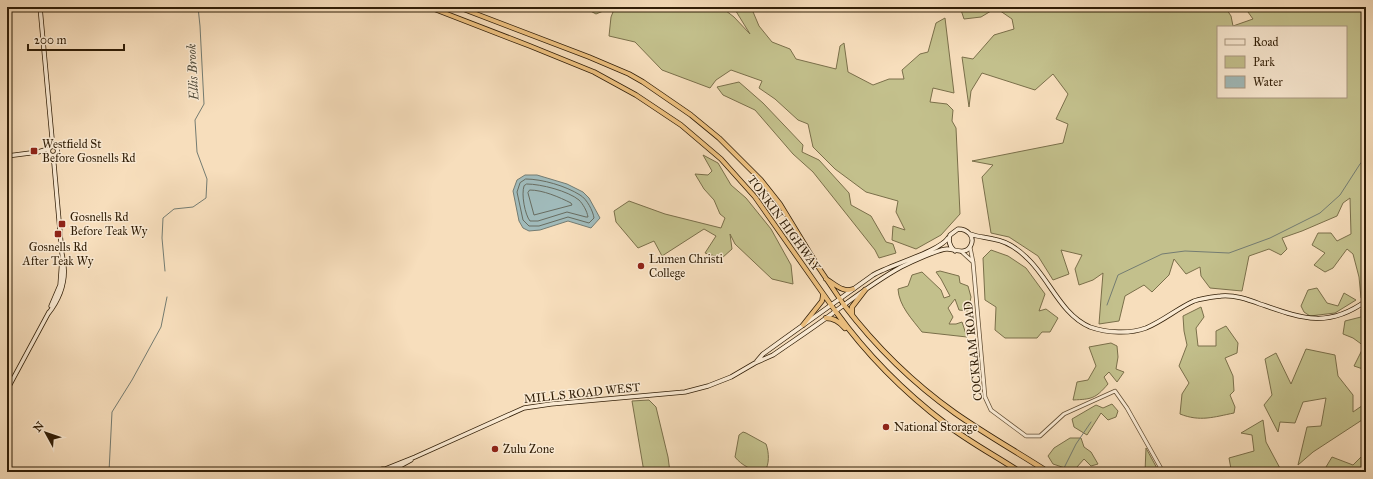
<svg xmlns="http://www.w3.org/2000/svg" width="1373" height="479" font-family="'IM FELL Great Primer',serif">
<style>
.green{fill:#c3c08c;stroke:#7a6f4a;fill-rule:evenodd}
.water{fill:#a0baba;stroke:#747c72}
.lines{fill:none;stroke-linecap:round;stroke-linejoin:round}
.shore{stroke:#686c60;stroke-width:1}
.stream{stroke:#747c72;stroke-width:1}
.tertiary-casing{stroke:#624e34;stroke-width:4.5}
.secondary-casing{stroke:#311e07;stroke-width:5}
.trunk-casing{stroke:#311e07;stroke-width:5.5}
.motorway-casing{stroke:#311e07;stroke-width:6}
.tertiary{stroke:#faead3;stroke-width:3}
.secondary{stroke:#faead3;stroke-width:3.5}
.trunk{stroke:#ecbf7e;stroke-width:4}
.motorway{stroke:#ecbf7e;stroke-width:4.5}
.poi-dot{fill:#8f2418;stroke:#faead3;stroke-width:1.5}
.labels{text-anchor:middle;stroke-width:3;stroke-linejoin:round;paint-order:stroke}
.poi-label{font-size:12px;fill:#311e07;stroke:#faead3;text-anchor:start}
.street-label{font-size:12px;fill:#311e07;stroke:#faead3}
.water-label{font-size:13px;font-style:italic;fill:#524d3d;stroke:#faead3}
</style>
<rect width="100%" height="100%" fill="#f7debc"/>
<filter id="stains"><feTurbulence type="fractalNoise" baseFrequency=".005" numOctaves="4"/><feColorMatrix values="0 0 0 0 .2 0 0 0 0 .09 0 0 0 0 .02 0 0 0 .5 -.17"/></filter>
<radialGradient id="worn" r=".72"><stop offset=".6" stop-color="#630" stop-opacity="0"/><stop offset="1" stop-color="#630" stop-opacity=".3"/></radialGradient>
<path class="green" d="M583 7H609L608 9 596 14Z
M615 7H721L734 17 750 34 734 8 735 7H751L759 26 772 42 790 49 796 59 836 69 840 46 844 43 848 72 873 85 889 79H904L902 70 920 54 928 52 936 23 945 18 954 93 933 88 930 102 947 104 953 110 952 121 956 128 960 214 941 235 916 249 892 240 893 226 905 230 896 212 898 201 866 192 835 169 813 147 808 124 798 120 775 99 759 88 762 81 731 70 716 80 710 88 662 70 635 42 609 36 611 17Z
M960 7H1225L1231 16 1233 26 1253 19 1248 12 1255 7H1366V295L1361 298 1359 277 1353 254 1347 249 1333 268 1325 272 1314 265 1325 253 1312 245 1318 233H1331L1337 241 1351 234 1350 198 1343 203 1337 216 1302 231 1282 238 1287 249 1281 255 1269 249 1249 256 1242 291 1210 288 1201 276 1200 267 1186 274 1174 259 1169 275 1152 292 1144 285 1125 296 1119 321 1099 324 1103 273 1093 280 1079 285 1075 269 1082 255 1061 250 1069 274 1053 280 1038 256 1009 237 991 233 982 177 993 165 972 161 1063 143 1068 124 1056 119 1068 94 1053 74 1035 90 982 73 971 91 969 107 962 57 973 59 994 35 1014 29 1012 19 996 8 981 17 964 19ZM1218 27H1346V97H1218Z
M739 82 763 103 803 145 802 152 819 160 849 193 851 205 871 216 886 242 893 244 896 253 879 258 875 250 813 172 793 154 755 110 723 95 717 87Z
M703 155 718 163 731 185 746 198 771 229 791 265 793 284 772 279 735 244 730 234 732 249 722 258 705 253 716 236 704 229 662 256 654 241 638 248 616 222 614 211 629 201 665 214 721 228 725 218 720 214 714 200 704 189 695 174 708 175 712 171Z
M991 250 1008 256 1026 268 1045 294 1039 311 1046 309 1058 318 1050 332H1042L1037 338H1005L995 330 996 307 985 300 983 258Z
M940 271 959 276 960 283 968 286 971 297 968 311 959 310 955 299 948 308 953 317 949 324H956L962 322 967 337 922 332C912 319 899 306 898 289L908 286 912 275 922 272 941 290 944 298 950 296 941 279 936 272Z
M1317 288 1327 303 1338 306 1344 293 1356 300 1335 313 1310 316 1304 312 1301 306 1308 290Z
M1366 306V370L1354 366 1364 346 1353 338 1343 334 1345 321 1361 317V309Z
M1201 307 1204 317 1196 328 1198 346H1216V331L1226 326 1238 343 1237 353 1225 358 1233 376 1234 391 1230 395 1235 407 1234 413C1214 417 1200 422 1180 414L1182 394 1189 383 1179 366 1187 345 1184 331 1183 316Z
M1111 343 1117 346 1118 357 1116 369 1124 372 1117 382 1109 372 1104 377 1108 384C1095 399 1092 399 1073 400L1077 382 1088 380 1096 366 1089 347Z
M1306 349 1335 355 1338 376 1353 395V412L1366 403V420H1362L1313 452 1298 465 1307 427 1321 426 1326 398 1303 402 1295 423 1280 422 1278 432 1264 405 1272 395 1265 359 1276 353 1291 384Z
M649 400 656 407 668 457 670 472H644L632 401Z
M1112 404 1118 411 1116 417 1108 420 1101 413 1087 435 1074 427 1072 419 1096 405 1103 408Z
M1263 420 1266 442 1282 472H1227L1231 469 1229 458 1254 451 1252 435 1241 433Z
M743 432 746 433 766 444C769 452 770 465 764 472 754 472 741 465 735 457L739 435Z
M1070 438H1081L1084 447 1091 452 1098 464 1091 466 1084 459 1077 467V472H1067L1065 468 1053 464 1048 456 1054 448Z
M1146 448 1159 472H1145Z
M1366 452V469L1365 472H1323L1332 457 1353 465Z"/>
<path class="water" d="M525 175H537L567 184 583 192 589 198 600 218 591 228 568 221 540 230 529 231 523 228 519 221 513 191 517 180Z"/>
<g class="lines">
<path class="shore" d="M526 179C542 179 566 186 580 195 587 199 593 211 594 218L589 223 568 217 539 226H529L523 220 517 192 520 183Z
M527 184C541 184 568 191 579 200 583 204 587 211 588 217H586L567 212 538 221H530C525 215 521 194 524 186Z
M530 190C543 190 559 197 571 203L572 205 534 215 528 193Z"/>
<path class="stream" d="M165 271 162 238 163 218 174 209 193 207 206 198 207 179 197 152 195 120 204 104 200 26 198 7
M1107 305 1118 275 1162 254 1185 251 1229 253 1270 238 1320 213 1340 195 1360 164 1366 157
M1063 470 1076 444 1091 422
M109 472 112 412 132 380 161 327 167 297"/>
<g class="tertiary-casing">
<path id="tertiary" d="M970 247 973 262 985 397 991 410 1026 436H1040L1064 414 1115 391 1127 408 1163 472
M962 252 973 262"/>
</g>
<g class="secondary-casing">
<path id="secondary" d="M40 7 52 138 50 147
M48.5 151a4.5 4.5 0 1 1 9 0a4.5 4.5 0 1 1-9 0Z
M7 156 38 152 48 149
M970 234C978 237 985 237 993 239 1006 241 1018 249 1027 258 1049 278 1061 315 1090 327 1107 333 1130 334 1146 328 1163 321 1178 308 1194 301 1203 298 1213 297 1221 296 1235 295 1247 299 1260 304 1301 318 1327 329 1366 301
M51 306 60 285 62 258
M48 314C62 296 68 276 62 254L54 164 51 155
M757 361 763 354 781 341 873 275C890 265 940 251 948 238
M7 390 49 312
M385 469 415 457 524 408 551 404 685 392 708 386 731 377 755 363 773 355C793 341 813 328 833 313 855 297 877 280 901 267 909 263 939 249 947 249 955 249 966 256 971 245 975 236 967 229 958 229L950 235C948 241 949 246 955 251
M379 472 382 469H386
M389 472 411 460"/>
</g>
<g class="trunk-casing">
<path id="trunk" d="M429 7 530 46 594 72 636 95 681 125 721 159 755 197 836 312
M458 7 589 57 629 74 643 82 691 115 719 138 761 180 780 204 819 268 844 305
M826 279C835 284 843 293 853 289
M803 325 822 301 823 295"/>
</g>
<g class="motorway-casing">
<path id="motorway" d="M844 305C876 347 913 383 955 413 985 434 1017 452 1048 472
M836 312C867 355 904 392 946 424 969 442 996 456 1020 472
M852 315V307L865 290
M826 318C834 318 840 322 845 328"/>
</g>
<use href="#tertiary" class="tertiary"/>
<use href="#secondary" class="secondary"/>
<use href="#trunk" class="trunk"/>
<use href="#motorway" class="motorway"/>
</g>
<g class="poi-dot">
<rect x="30" y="147" width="8" height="8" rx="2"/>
<rect x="58" y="220" width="8" height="8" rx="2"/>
<rect x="54" y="230" width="8" height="8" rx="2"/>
<circle cx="641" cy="266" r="4"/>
<circle cx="886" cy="427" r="4"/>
<circle cx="495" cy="449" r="4"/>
</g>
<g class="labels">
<g class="poi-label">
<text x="42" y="148">Westfield St<tspan x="42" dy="14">Before Gosnells Rd</tspan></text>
<text x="70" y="221">Gosnells Rd<tspan x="70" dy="14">Before Teak Wy</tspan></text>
<text x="58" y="251" text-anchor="middle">Gosnells Rd<tspan x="58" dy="14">After Teak Wy</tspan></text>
<text x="649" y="263">Lumen Christi<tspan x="649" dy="14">College</tspan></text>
<text x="894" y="431">National Storage</text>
<text x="503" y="453">Zulu Zone</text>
</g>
<g class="street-label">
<text transform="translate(784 223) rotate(54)" y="4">TONKIN HIGHWAY</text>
<text transform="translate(973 351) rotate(-96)" y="4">COCKRAM ROAD</text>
<text transform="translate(582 393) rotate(-6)" y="4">MILLS ROAD WEST</text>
</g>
<g class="water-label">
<text transform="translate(192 72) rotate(-93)" y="5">Ellis Brook</text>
</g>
</g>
<rect width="1373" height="479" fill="none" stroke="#f7debc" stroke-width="24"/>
<rect x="8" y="8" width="1357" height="463" fill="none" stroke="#311e07" stroke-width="2"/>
<rect x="12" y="12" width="1349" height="455" fill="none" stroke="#311e07"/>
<rect x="1217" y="26" width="130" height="72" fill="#faead3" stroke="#aa9881"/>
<rect x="1225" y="39" width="20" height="6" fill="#faead3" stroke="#aa9881"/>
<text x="1253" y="46" font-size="12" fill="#311e07">Road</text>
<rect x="1225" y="56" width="20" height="12" fill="#c3c08c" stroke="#aa9881"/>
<text x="1253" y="66" font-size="12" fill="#311e07">Park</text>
<rect x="1225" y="76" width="20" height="12" fill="#a0baba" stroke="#aa9881"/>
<text x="1253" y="86" font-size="12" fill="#311e07">Water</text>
<g transform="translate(46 433) rotate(310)" stroke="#faead3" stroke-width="3" paint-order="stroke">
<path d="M0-3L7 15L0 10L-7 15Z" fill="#311e07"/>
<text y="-6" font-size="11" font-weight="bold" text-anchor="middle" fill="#311e07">N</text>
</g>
<path d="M28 44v6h96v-6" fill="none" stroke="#311e07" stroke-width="2"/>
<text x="34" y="44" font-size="12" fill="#311e07" stroke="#faead3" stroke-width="3" paint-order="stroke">200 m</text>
<rect width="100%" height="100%" filter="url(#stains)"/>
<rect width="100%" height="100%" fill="url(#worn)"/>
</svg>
